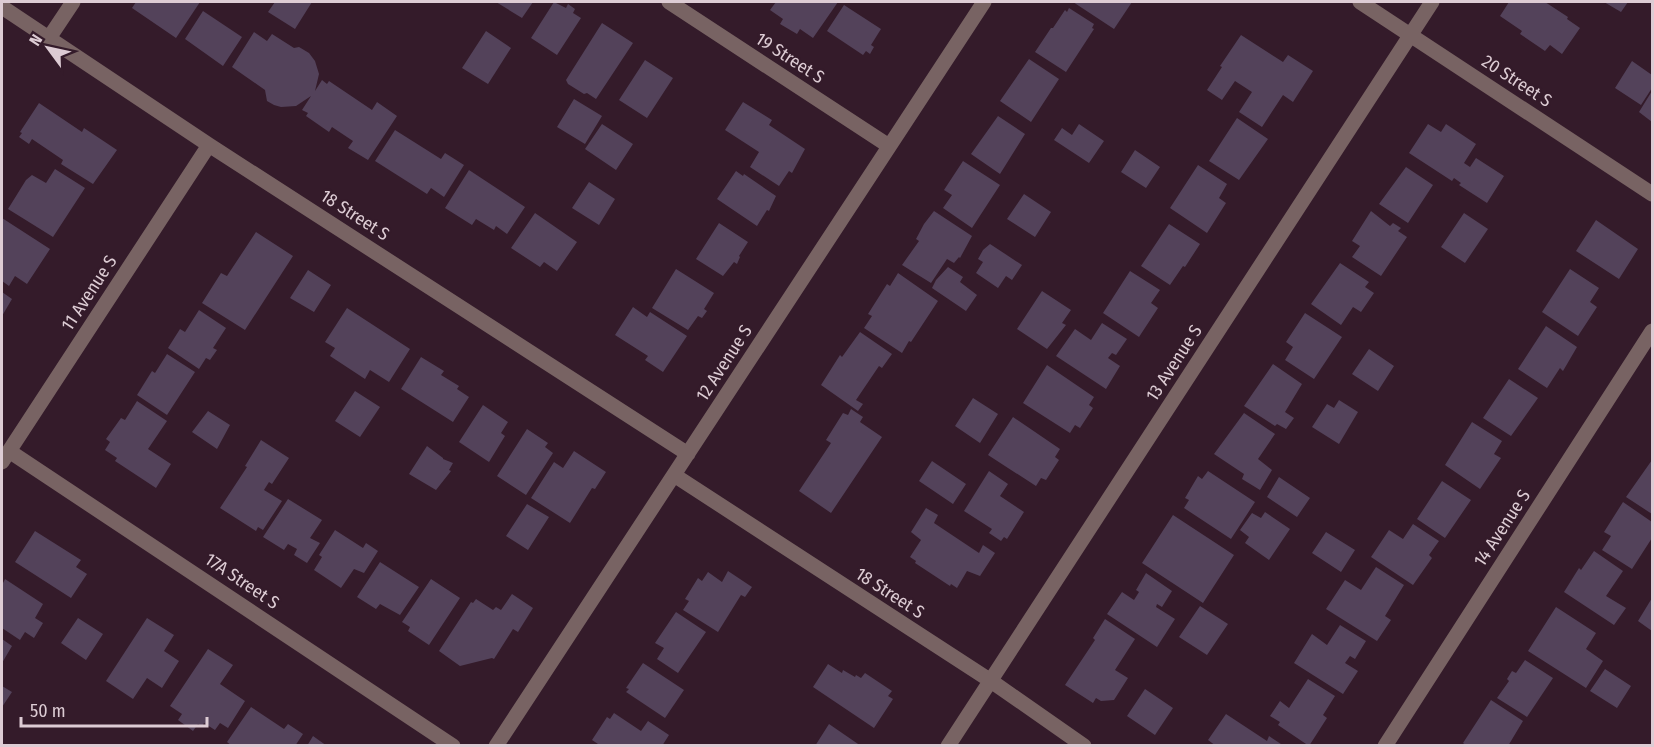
<svg xmlns="http://www.w3.org/2000/svg" width="1654" height="747" font-family="'Fira Sans Condensed',sans-serif">
<style>
.building{fill:#53425a}
.lines{fill:none;stroke-linecap:round;stroke-linejoin:round}
.minor{stroke:#786363;stroke-width:15}
.labels{text-anchor:middle;stroke-width:4.5;stroke-linejoin:round;paint-order:stroke}
.street-label{font-size:18px;fill:#ddccd4;stroke:#341b2a}
</style>
<rect width="100%" height="100%" fill="#341b2a"/>
<path class="building" d="M136 2H200L176 38 132 8Z
M275 2H312L295 29 268 12Z
M496 2H533L522 18Z
M554 2 566 8 568 4 575 9 573 13 581 18 557 55 531 38Z
M776 2H838L813 38 800 29 797 34 780 24 783 19 770 10Z
M1073 2H1132L1114 29Z
M1509 2H1545L1568 17 1567 19 1580 28 1562 54 1550 45 1545 51 1520 34 1522 31 1500 16Z
M1604 2H1628L1621 12Z
M844 5 881 29 871 45 874 47 870 54 866 51 863 55 827 31Z
M1069 8 1094 24 1092 28 1094 29 1066 72 1035 52 1051 28H1053L1065 10 1067 12Z
M203 11 242 37 223 66 185 39Z
M602 23 633 43 596 99 587 93 584 94 568 84 566 80Z
M486 31 511 48 488 84 462 68Z
M254 32 267 41 272 34 294 48 299 47 309 53 315 61 319 74 315 91 322 80 327 84 329 81 372 110 377 102 397 116 368 160 348 148 353 141 332 127 329 132 306 116 308 113 302 110 311 96 296 106 281 107 274 105 267 101 265 90 232 67Z
M1241 35 1283 62 1288 55 1313 71 1293 102 1283 95 1262 127 1239 112 1252 92 1235 81 1222 100 1207 90 1222 67 1220 66Z
M1029 59 1059 79 1031 122 1000 101Z
M645 60 673 78 647 118 619 100Z
M1632 61 1652 75V88L1641 105 1615 88Z
M1652 91V122L1639 112Z
M574 99 602 116 585 144 557 127Z
M743 102 772 120 769 125 805 149 792 173 789 171 779 186 750 167 759 152 725 130Z
M39 103 82 132 84 128 117 150 93 184 61 164 63 160 32 139 29 144 19 137 22 133 20 132Z
M998 116 1025 134 1000 174 971 154Z
M1237 118 1268 139 1239 180 1209 161Z
M602 124 633 144 616 170 585 149Z
M1079 124 1104 141 1089 163 1054 140 1062 128 1072 135Z
M1428 124 1441 132 1446 124 1476 144 1464 163 1470 167 1476 158 1504 176 1487 203 1459 185 1461 183 1454 178 1452 181 1409 153Z
M395 130 441 159 445 153 464 165 444 197 431 188 427 194 375 161Z
M1135 150 1160 167 1146 188 1121 172Z
M963 161 1000 185 972 228 943 208 952 195 944 190Z
M1198 165 1227 184 1219 198 1226 203 1207 233 1170 208Z
M1406 167 1433 185 1408 223 1379 204Z
M55 169 85 188 53 237 8 209 26 180 32 175 46 183Z
M469 170 525 207 507 234 496 226 494 230 476 219 472 225 445 208Z
M736 171 743 176 744 174 776 196 769 211 767 210 757 226 717 199Z
M589 182 615 199 599 225 572 208Z
M1024 194 1051 212 1035 237 1007 219Z
M934 211 972 236 960 258 959 257 954 263 947 259 931 283 902 265 919 241 916 239 924 224Z
M1371 211 1390 226 1393 223 1401 228 1398 231 1407 237 1381 276 1352 257 1360 246 1352 241Z
M535 213 577 242 557 271 544 262 540 267 511 248Z
M1464 213 1488 229 1465 263 1441 247Z
M2 218 50 249 27 284 15 276 9 286 2 281Z
M1596 220 1638 249 1619 279 1576 251Z
M719 223 748 242 739 256 740 257 737 264 734 262 723 276 696 259Z
M1169 224 1200 244 1185 267 1183 266 1170 285 1141 266Z
M256 232 293 256 245 330 202 303 221 273 227 276Z
M990 244 1022 265 1012 280 1006 276 998 288 976 273 983 262 978 259 983 250Z
M1340 263 1369 282 1365 287 1374 293 1361 312 1353 307 1341 325 1311 304Z
M948 267 963 277 960 282 977 295 966 311 932 288 936 280Z
M676 269 714 293 704 309 707 311 702 318 698 316 688 330 652 308Z
M1570 269 1599 288 1590 302 1597 307 1578 336 1542 312Z
M308 270 331 285 314 312 290 298Z
M1130 271 1160 290 1151 303 1158 308 1139 337 1103 313Z
M898 273 938 301 911 342 909 341 902 353 864 328 872 316 868 314 887 284 890 286Z
M1042 291 1071 310 1062 323 1066 325 1047 349 1017 329Z
M2 292 12 299 2 316Z
M633 307 647 317 650 312 687 336 663 372 645 360 648 356 615 335Z
M347 308 410 349 389 382 370 370 365 379 330 356 335 348 325 342Z
M199 310 226 328 213 348 217 350 210 360 206 358 199 369 168 348 180 329 185 332Z
M1305 313 1342 337 1314 379 1285 360 1293 347 1286 342Z
M1102 323 1127 339 1116 355 1112 353 1108 358 1120 366 1106 389 1056 356 1075 329 1091 340Z
M1546 326 1577 347 1563 371 1560 368 1547 388 1518 369Z
M860 332 892 354 882 368 879 366 856 400 863 404 858 411 821 385 840 355 842 357Z
M1369 349 1394 366 1378 391 1352 374Z
M167 354 195 372 167 415 137 395 152 371 155 373Z
M421 357 444 371 441 375 459 386 457 389 469 397 453 422 401 389Z
M1273 364 1302 384 1285 412 1294 418 1286 429 1277 424 1275 426 1244 406Z
M1047 365 1094 397 1089 405 1093 408 1080 428 1075 425 1070 433 1023 403Z
M1509 379 1538 398 1511 436 1483 418Z
M355 391 380 407 360 437 335 421Z
M973 398 998 414 980 443 955 426Z
M1339 400 1358 412 1339 444 1312 427 1327 404 1334 408Z
M137 401 167 421 148 449 171 464 156 488 115 461 117 458 105 450 110 442 106 439 121 418 125 420Z
M483 405 508 422 501 433 505 436 489 462 459 442Z
M851 409 863 417 860 422 882 437 831 513 799 491 831 443 826 440 843 413 848 415Z
M208 411 230 425 217 449 192 432Z
M1244 413 1275 434 1258 459 1272 470 1260 490 1242 479 1244 474 1214 454Z
M1013 417 1060 449 1055 457 1059 460 1046 480 1041 478 1036 486 988 455Z
M1472 422 1502 441 1494 454 1501 458 1480 489 1445 465Z
M527 429 548 443 545 447 553 453 526 495 497 476Z
M261 440 289 458 272 484 269 482 264 490 282 501 263 530 258 527 256 531 220 508 247 467 245 466Z
M427 446 443 458V459L453 463 449 470 451 471 436 490 409 474Z
M574 451 606 472 595 489 592 488 570 523 531 498 554 462 563 468Z
M1652 460V514L1626 497Z
M932 461 966 484 953 504 919 481Z
M989 471 1008 484 1000 496 1024 512 1007 539 1004 537 1001 541 989 533 992 529 964 511Z
M1208 471 1255 502 1231 539 1184 508 1189 500 1185 498 1198 476 1202 479Z
M1279 477 1310 498 1297 517 1267 497Z
M1442 481 1471 500 1445 538 1417 519Z
M288 499 322 520 310 538 320 543 307 563 294 555 297 549 288 544 284 550 263 537Z
M1623 502 1652 522V538L1632 569 1602 550 1611 536 1604 532Z
M527 504 549 517 528 550 506 536Z
M926 508 938 515 934 523 979 553 983 545 995 553 980 576 967 571 957 588 951 584 950 586 915 563 916 561 910 557 921 540 911 532Z
M1265 512 1290 529 1269 560 1245 543 1249 537 1240 530 1252 513 1261 518Z
M1173 515 1234 555 1203 603 1142 563Z
M1413 524 1439 541 1429 555 1432 558 1413 585 1371 557 1389 530 1403 539Z
M335 530 363 548 366 543 378 551 364 573 354 569 341 588 314 570 322 557 319 555Z
M35 531 81 560 76 567 87 574 71 598 15 562Z
M1326 532 1355 550 1341 572 1312 553Z
M1594 551 1623 571 1606 596 1626 608 1614 625 1564 592 1579 568 1581 570Z
M380 562 419 587 400 615 380 604 376 609 357 597Z
M1376 567 1404 585 1385 616 1391 620 1377 641 1326 609 1345 580 1361 590Z
M728 571 752 587 745 597 741 595 718 632 683 610 689 601 685 599 698 578 702 581 708 572 722 582Z
M1146 573 1172 591 1162 607 1157 604 1156 607 1175 619 1157 647 1107 614 1122 592 1134 600 1139 592 1136 590Z
M5 579 43 604 35 618 43 623 34 638 25 632 20 640 2 628V585Z
M431 579 460 598 429 645 408 631 410 627 402 622Z
M512 594 533 608 518 632 513 629 494 659 492 658 460 666 439 651 471 602 473 603 476 599 493 610 496 607 501 610Z
M1652 598V631L1638 621Z
M1200 606 1228 624 1207 655 1179 637Z
M1556 607 1596 633 1586 649 1603 661 1586 688 1528 651Z
M676 612 706 632 678 673 657 659 664 648 655 643Z
M78 618 103 634 86 660 61 643Z
M147 618 174 635 164 651 179 661 162 688 147 678 133 699 106 681Z
M1105 619 1135 639 1115 670 1128 678 1114 700 1101 701 1096 698 1093 703 1065 685 1095 640 1093 638Z
M1340 625 1366 641 1355 659 1350 656 1345 663 1358 671 1343 694 1294 663 1312 634 1327 645Z
M2 639 12 646 2 663Z
M208 649 233 665 220 684 245 701 228 728 220 723 215 730 204 723 202 727 198 724 193 731 178 720 182 714 170 706Z
M1525 660 1553 678 1527 717 1497 698 1509 681 1507 679 1512 671 1516 673Z
M643 663 684 690 665 718 626 692 629 689 626 688Z
M828 664 842 673 843 670 855 677 856 675 861 678 865 673 892 691 888 696 893 699 874 728 813 687Z
M1605 669 1631 686 1617 708 1590 691Z
M1308 679 1335 696 1323 715 1327 718 1309 746 1278 725 1280 722 1270 716 1280 701 1289 708Z
M2 686 12 692 2 707Z
M1145 689 1173 708 1155 735 1127 716Z
M1491 700 1523 721 1508 746H1467L1463 743Z
M251 707 284 729 288 724 303 734 295 746H232L227 742Z
M614 713 641 731 648 721 669 735 662 746H601L592 740 607 717 610 719Z
M1226 714 1267 741 1269 736 1284 746H1216L1208 740Z
M829 724 861 746H815Z
M313 736 327 746H307Z"/>
<g class="lines">
<path class="minor" d="M669 2 889 146
M1360 2 1652 194
M2 7 209 145 688 454
M49 38 73 2
M9 451 453 746
M2 462 209 145
M674 475 991 681 1084 746
M496 746 984 2
M948 746 1432 2
M1385 746 1652 331"/>
</g>
<g class="labels">
<g class="street-label">
<text transform="translate(790 58) rotate(33)" y="6">19 Street S</text>
<text transform="translate(1517 81) rotate(33)" y="6">20 Street S</text>
<text transform="translate(355 215) rotate(33)" y="6">18 Street S</text>
<text transform="translate(89 293) rotate(-57)" y="6">11 Avenue S</text>
<text transform="translate(724 363) rotate(-57)" y="6">12 Avenue S</text>
<text transform="translate(1174 363) rotate(-57)" y="6">13 Avenue S</text>
<text transform="translate(1502 528) rotate(-57)" y="6">14 Avenue S</text>
<text transform="translate(242 581) rotate(34)" y="6">17A Street S</text>
<text transform="translate(890 593) rotate(33)" y="6">18 Street S</text>
</g>
</g>
<rect width="1654" height="747" fill="none" stroke="#ddccd4" stroke-width="6"/>
<g transform="translate(48 48) rotate(303)" stroke="#341b2a" stroke-width="4.5" paint-order="stroke">
<path d="M0-4.5L10 22L0 15L-10 22Z" fill="#ddccd4"/>
<text y="-9" font-size="16" font-weight="bold" text-anchor="middle" fill="#ddccd4">N</text>
</g>
<path d="M21 717v9h186v-9" fill="none" stroke="#ddccd4" stroke-width="3"/>
<text x="30" y="717" font-size="18" fill="#ddccd4" stroke="#341b2a" stroke-width="4.5" paint-order="stroke">50 m</text>
</svg>
